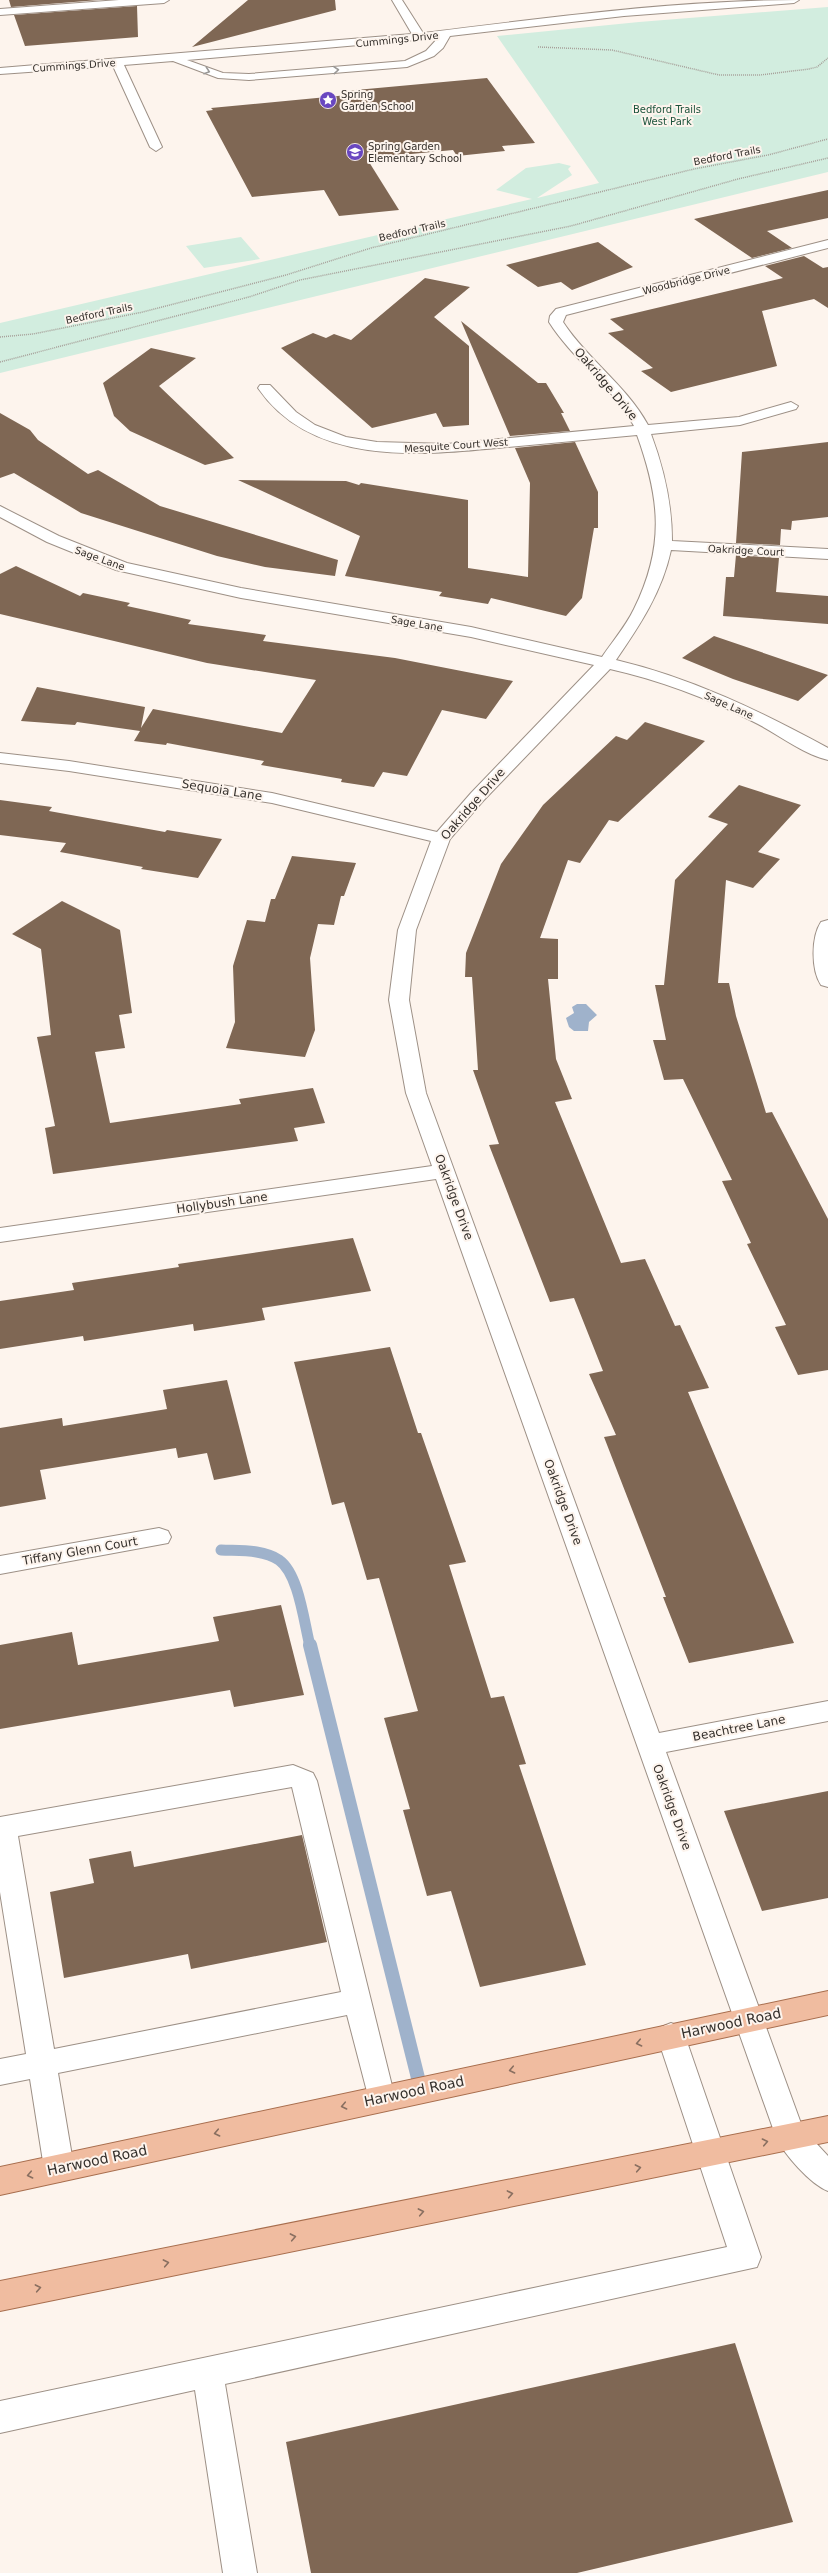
<svg xmlns="http://www.w3.org/2000/svg" width="828" height="2573" font-family="'DejaVu Sans',sans-serif">
<style>
.green{fill:#d2eddf}
.water{fill:#9fb2cb}
.lines{fill:none;stroke-linecap:round;stroke-linejoin:round}
.stream-far1{stroke:#9fb2cb;stroke-width:11}
.stream{stroke:#9fb2cb;stroke-width:14}
.building{fill:#7f6754}
.minor-casing{stroke:#9d9086;stroke-width:2}
.major-casing{stroke:#a86e4e;stroke-width:2}
.path{stroke:#a7a09a;stroke-width:1.5;stroke-dasharray:1 1;stroke-linecap:butt}
.minor{fill:#fff;fill-rule:evenodd}
.major{fill:#f0bca0;fill-rule:evenodd}
.oneway{stroke:#9a9896}
.oneway2{stroke:#896f60}
.labels{text-anchor:middle;stroke-width:4;stroke-linejoin:round;paint-order:stroke}
.far-street-label{font-size:10px;fill:#35302c;stroke:#fdf4ed}
.far-poi-label{font-size:10px;fill:#35302c;stroke:#fdf4ed;text-anchor:start}
.far-park-label{font-size:10px;fill:#1b533b;stroke:#fdf4ed}
.street-label{font-size:12px;fill:#35302c;stroke:#fdf4ed}
.near-street-label{font-size:14px;fill:#35302c;stroke:#fdf4ed}
</style>
<rect width="100%" height="100%" fill="#fdf4ed"/>
<path class="green" d="M828 7V172L0 373V323L532 199 496 190 526 168 559 163 571 166 568 169 572 175 537 198 599 183 497 36 639 22Z
M241 237 260 259 204 268 186 246Z"/>
<path class="water" d="M577 1004H586L597 1015 589 1022 588 1031H574L569 1027 566 1018 574 1013 572 1007Z"/>
<g class="lines">
<path class="stream-far1" d="M221 1550C239 1551 263 1549 279 1560 299 1574 304 1623 310 1646"/>
<path class="stream" d="M310 1645 421 2090"/>
</g>
<path class="building" d="M9 0H99L11 7Z
M248 0H335L336 10 192 47Z
M137 6 138 37 25 46 14 15Z
M487 78 535 143 502 146 505 151 457 156 453 150 390 156 392 160 369 162 399 210 339 216 324 190 252 197 206 111 213 110 211 108 348 95 345 91Z
M828 190V218L767 231 792 248 752 258 694 219Z
M598 242 633 267 572 290 561 282 538 287 506 265Z
M804 256 823 268 828 267V308L814 299 762 311 777 366 671 392 641 371 653 368 608 333 624 330 610 319 783 278 765 266Z
M425 278 470 287 434 317 469 346V425L443 427 436 413 372 428 281 348 313 333 326 338 334 334 351 340Z
M461 321 538 383H546L564 413H561L570 431 510 436Z
M151 348 196 358 159 386 234 458 205 465 130 431 114 416 103 383Z
M0 413 30 430 38 440 88 474 98 470 160 506 338 560 335 576 265 567 217 556 81 513 14 473 0 478Z
M575 442 598 492V528H594L582 598 566 616 491 598 488 604 439 596 442 592 345 576 360 536 238 480 346 481 359 485 361 483 468 500V568L528 577 530 483 515 448Z
M828 442V517L792 521 791 530 781 529 780 545 736 543 742 452Z
M736 555 779 558 776 592 828 596V624L723 616 726 577H734Z
M16 566 80 596 83 593 130 603 127 606 191 620 188 624 266 635 263 641 395 658 513 681 486 719 442 710 407 776 383 772 374 787 341 782 342 779 261 765 264 761 167 743 166 745 134 741 140 731 77 722 75 725 21 721 37 687 145 707 141 728 153 709 282 733 316 680 207 663 0 614V574Z
M714 636 828 675 798 701 733 679 682 658Z
M645 722 705 741 618 822 609 820 580 863 568 860 540 938 558 939V979H548L556 1059 572 1099 555 1102 621 1263 645 1259 675 1326 680 1325 709 1388 688 1392 794 1643 689 1663 663 1597H666L604 1437 616 1435 589 1374 603 1371 574 1298 550 1302 489 1145 499 1144 473 1070H478L472 977H465L466 953 501 864 543 805 616 736 627 740Z
M739 785 801 805 758 852 780 859 753 888 726 880 718 983H729L736 1016 766 1113 772 1112 828 1219V1370L798 1375 775 1327 786 1325 747 1244 751 1243 722 1181 732 1180 683 1079 664 1080 653 1040H666L655 985H664L675 880 728 824 708 817Z
M0 800 52 807 49 811 165 832 167 830 222 839 198 878 141 869 143 867 60 852 66 843 0 835Z
M292 856 356 863 344 896H341L334 925 318 924 310 958 315 1030 305 1057 226 1048 235 1022 233 966 247 920 265 922 271 899H275Z
M62 901 120 930 132 1013 119 1015 125 1048 95 1052 110 1123 241 1104 239 1099 313 1088 325 1123 294 1128 298 1141 53 1174 45 1128 55 1126 37 1037 51 1035 41 949 12 934Z
M353 1238 371 1291 262 1308 265 1320 194 1331 193 1324 84 1341 83 1336 0 1349V1301L74 1290 72 1283 179 1267 178 1264Z
M390 1347 418 1433H421L466 1562 449 1565 491 1698 504 1696 526 1764 519 1765 586 1965 480 1987 451 1891 427 1896 403 1810 410 1809 384 1718 418 1711 379 1578 367 1580 344 1502 332 1505 294 1362Z
M227 1380 251 1473 214 1480 207 1453 178 1458 176 1448 40 1470 46 1499 0 1507V1428L62 1418 63 1426 167 1409 163 1390Z
M281 1605 304 1695 234 1707 230 1690 0 1729V1645L72 1632 78 1665 219 1641 213 1617Z
M828 1791V1898L762 1911 724 1811Z
M302 1835 327 1942 191 1969 188 1954 64 1978 50 1892 94 1883 89 1859 131 1851 134 1867Z
M735 2343 793 2522 577 2573H311L286 2442Z"/>
<g class="lines">
<g class="minor-casing">
<path id="minor" d="M119 0H169L164 3 0 15V9Z
M392 0H402L423 33C548 18 674 0 799 0L794 3 624 16 450 36 443 48 434 56 407 67 249 80 218 78 173 61 124 65 162 147 156 151 150 147 113 66 0 74V68L412 34ZM438 38 426 51 405 61 249 74 223 73 187 60Z
M828 240V248L566 315 563 322C587 359 626 385 648 425L739 417 791 402 798 406 796 409 740 425 651 434C664 469 672 503 672 541L828 549V559L671 550C662 592 640 625 616 660 692 678 760 711 828 748V760C802 754 777 733 752 721 707 698 659 680 610 669L483 801 450 839 416 930 409 1000 426 1093 659 1733 828 1701V1721L666 1752 803 2129 828 2156V2191C810 2184 784 2154 776 2137L436 1179 0 1242V1228L432 1166 406 1093 389 1000 398 930 431 841 272 803 69 771 0 763V753L69 761 272 793 437 832 471 793 594 665 471 637 241 598 116 570 47 542 0 517V506L59 536 127 563 241 588 471 627 602 657C612 642 626 626 634 609 665 546 660 499 637 435 594 439 551 443 507 447 423 455 313 468 258 388L260 385H270L296 412 315 425 346 437 377 442 447 444 634 426C613 387 573 360 549 322L550 316 556 309Z
M828 920V987L821 985C811 970 811 937 821 922Z
M159 1528 168 1531 171 1537 168 1543 0 1574V1556Z
M293 1765 313 1773 317 1781 395 2098 391 2107 381 2111 371 2107 347 2015 58 2073 74 2168 69 2178 59 2182 49 2178 44 2168 30 2079 0 2085V2059L26 2054 0 1892V1817ZM292 1787 341 1992 54 2049 18 1836Z
M671 2023 681 2027 685 2036 761 2257 757 2267 225 2384 257 2573H223L195 2390 0 2433V2401L727 2247 657 2036 661 2027Z"/>
</g>
<g class="major-casing">
<path id="major" d="M828 1991V2015L0 2195V2167Z
M828 2116V2142L0 2311V2281Z"/>
</g>
<path class="path" d="M538 47 612 50 719 75H760L809 69 817 67 828 58
M0 337 33 334 143 312 286 275 371 248 694 169 768 155 828 139
M0 362 249 297 300 280 571 226 738 179 828 158"/>
<use href="#minor" class="minor"/>
<use href="#major" class="major"/>
</g>
<defs><path id="oneway-chevron" d="M-2-3.5L2.5 0L-2 3.5" fill="none" stroke-width="1.6" stroke-linecap="round" stroke-linejoin="round"/></defs>
<g class="oneway">
<use href="#oneway-chevron" transform="translate(336 70) rotate(-5)"/>
<use href="#oneway-chevron" transform="translate(207 71) rotate(19)"/>
</g>
<g class="oneway2">
<use href="#oneway-chevron" transform="translate(639 2043) rotate(168)"/>
<use href="#oneway-chevron" transform="translate(512 2070) rotate(168)"/>
<use href="#oneway-chevron" transform="translate(344 2106) rotate(168)"/>
<use href="#oneway-chevron" transform="translate(217 2133) rotate(168)"/>
<use href="#oneway-chevron" transform="translate(765 2142) rotate(-12)"/>
<use href="#oneway-chevron" transform="translate(638 2168) rotate(-11)"/>
<use href="#oneway-chevron" transform="translate(30 2175) rotate(168)"/>
<use href="#oneway-chevron" transform="translate(510 2194) rotate(-11)"/>
<use href="#oneway-chevron" transform="translate(421 2212) rotate(-11)"/>
<use href="#oneway-chevron" transform="translate(293 2237) rotate(-11)"/>
<use href="#oneway-chevron" transform="translate(166 2263) rotate(-11)"/>
<use href="#oneway-chevron" transform="translate(38 2288) rotate(-11)"/>
</g>
<defs>
<g id="sight-disc" transform="scale(0.9)"><circle r="9.5" fill="#6947c0" stroke="#fdf4ed"/><path d="M0-6L1.8-2.2L6-1.7L2.9 1.2L3.7 5.4L0 3.3L-3.7 5.4L-2.9 1.2L-6-1.7L-1.8-2.2Z" fill="#fff"/></g>
<g id="school-disc" transform="scale(0.9)"><circle r="9.5" fill="#6947c0" stroke="#fdf4ed"/><path d="M0-5L7-2L0 1L-7-2ZM-4 1L0 2.5L4 1V4Q0 6-4 4Z" fill="#fff"/></g>
</defs>
<g fill-rule="evenodd">
<use href="#sight-disc" x="328" y="100"/>
<use href="#school-disc" x="355" y="152"/>
</g>
<g class="labels">
<g class="far-street-label">
<text transform="translate(397 39) rotate(-6)" y="4">Cummings Drive</text>
<text transform="translate(74 65) rotate(-4)" y="4">Cummings Drive</text>
<text transform="translate(727 155) rotate(-11)" y="4">Bedford Trails</text>
<text transform="translate(412 230) rotate(-13)" y="4">Bedford Trails</text>
<text transform="translate(686 280) rotate(-14)" y="4">Woodbridge Drive</text>
<text transform="translate(99 313) rotate(-12)" y="4">Bedford Trails</text>
<text transform="translate(456 445) rotate(-4)" y="4">Mesquite Court West</text>
<text transform="translate(746 550) rotate(3)" y="4">Oakridge Court</text>
<text transform="translate(100 558) rotate(20)" y="4">Sage Lane</text>
<text transform="translate(417 623) rotate(10)" y="4">Sage Lane</text>
<text transform="translate(729 705) rotate(24)" y="4">Sage Lane</text>
</g>
<g class="far-poi-label">
<text x="341" y="98">Spring<tspan x="341" dy="12">Garden School</tspan></text>
<text x="368" y="150">Spring Garden<tspan x="368" dy="12">Elementary School</tspan></text>
</g>
<g class="far-park-label">
<text x="667" y="113">Bedford Trails<tspan x="667" dy="12">West Park</tspan></text>
</g>
<g class="street-label">
<text transform="translate(606 384) rotate(50)" y="4">Oakridge Drive</text>
<text transform="translate(222 790) rotate(9)" y="4">Sequoia Lane</text>
<text transform="translate(473 804) rotate(-49)" y="4">Oakridge Drive</text>
<text transform="translate(454 1197) rotate(70)" y="4">Oakridge Drive</text>
<text transform="translate(222 1203) rotate(-8)" y="4">Hollybush Lane</text>
<text transform="translate(563 1502) rotate(70)" y="4">Oakridge Drive</text>
<text transform="translate(80 1551) rotate(-10)" y="4">Tiffany Glenn Court</text>
<text transform="translate(739 1728) rotate(-11)" y="4">Beachtree Lane</text>
<text transform="translate(672 1807) rotate(70)" y="4">Oakridge Drive</text>
</g>
<g class="near-street-label">
<text transform="translate(731 2023) rotate(-12)" y="5">Harwood Road</text>
<text transform="translate(414 2091) rotate(-12)" y="5">Harwood Road</text>
<text transform="translate(97 2160) rotate(-12)" y="5">Harwood Road</text>
</g>
</g>
</svg>
